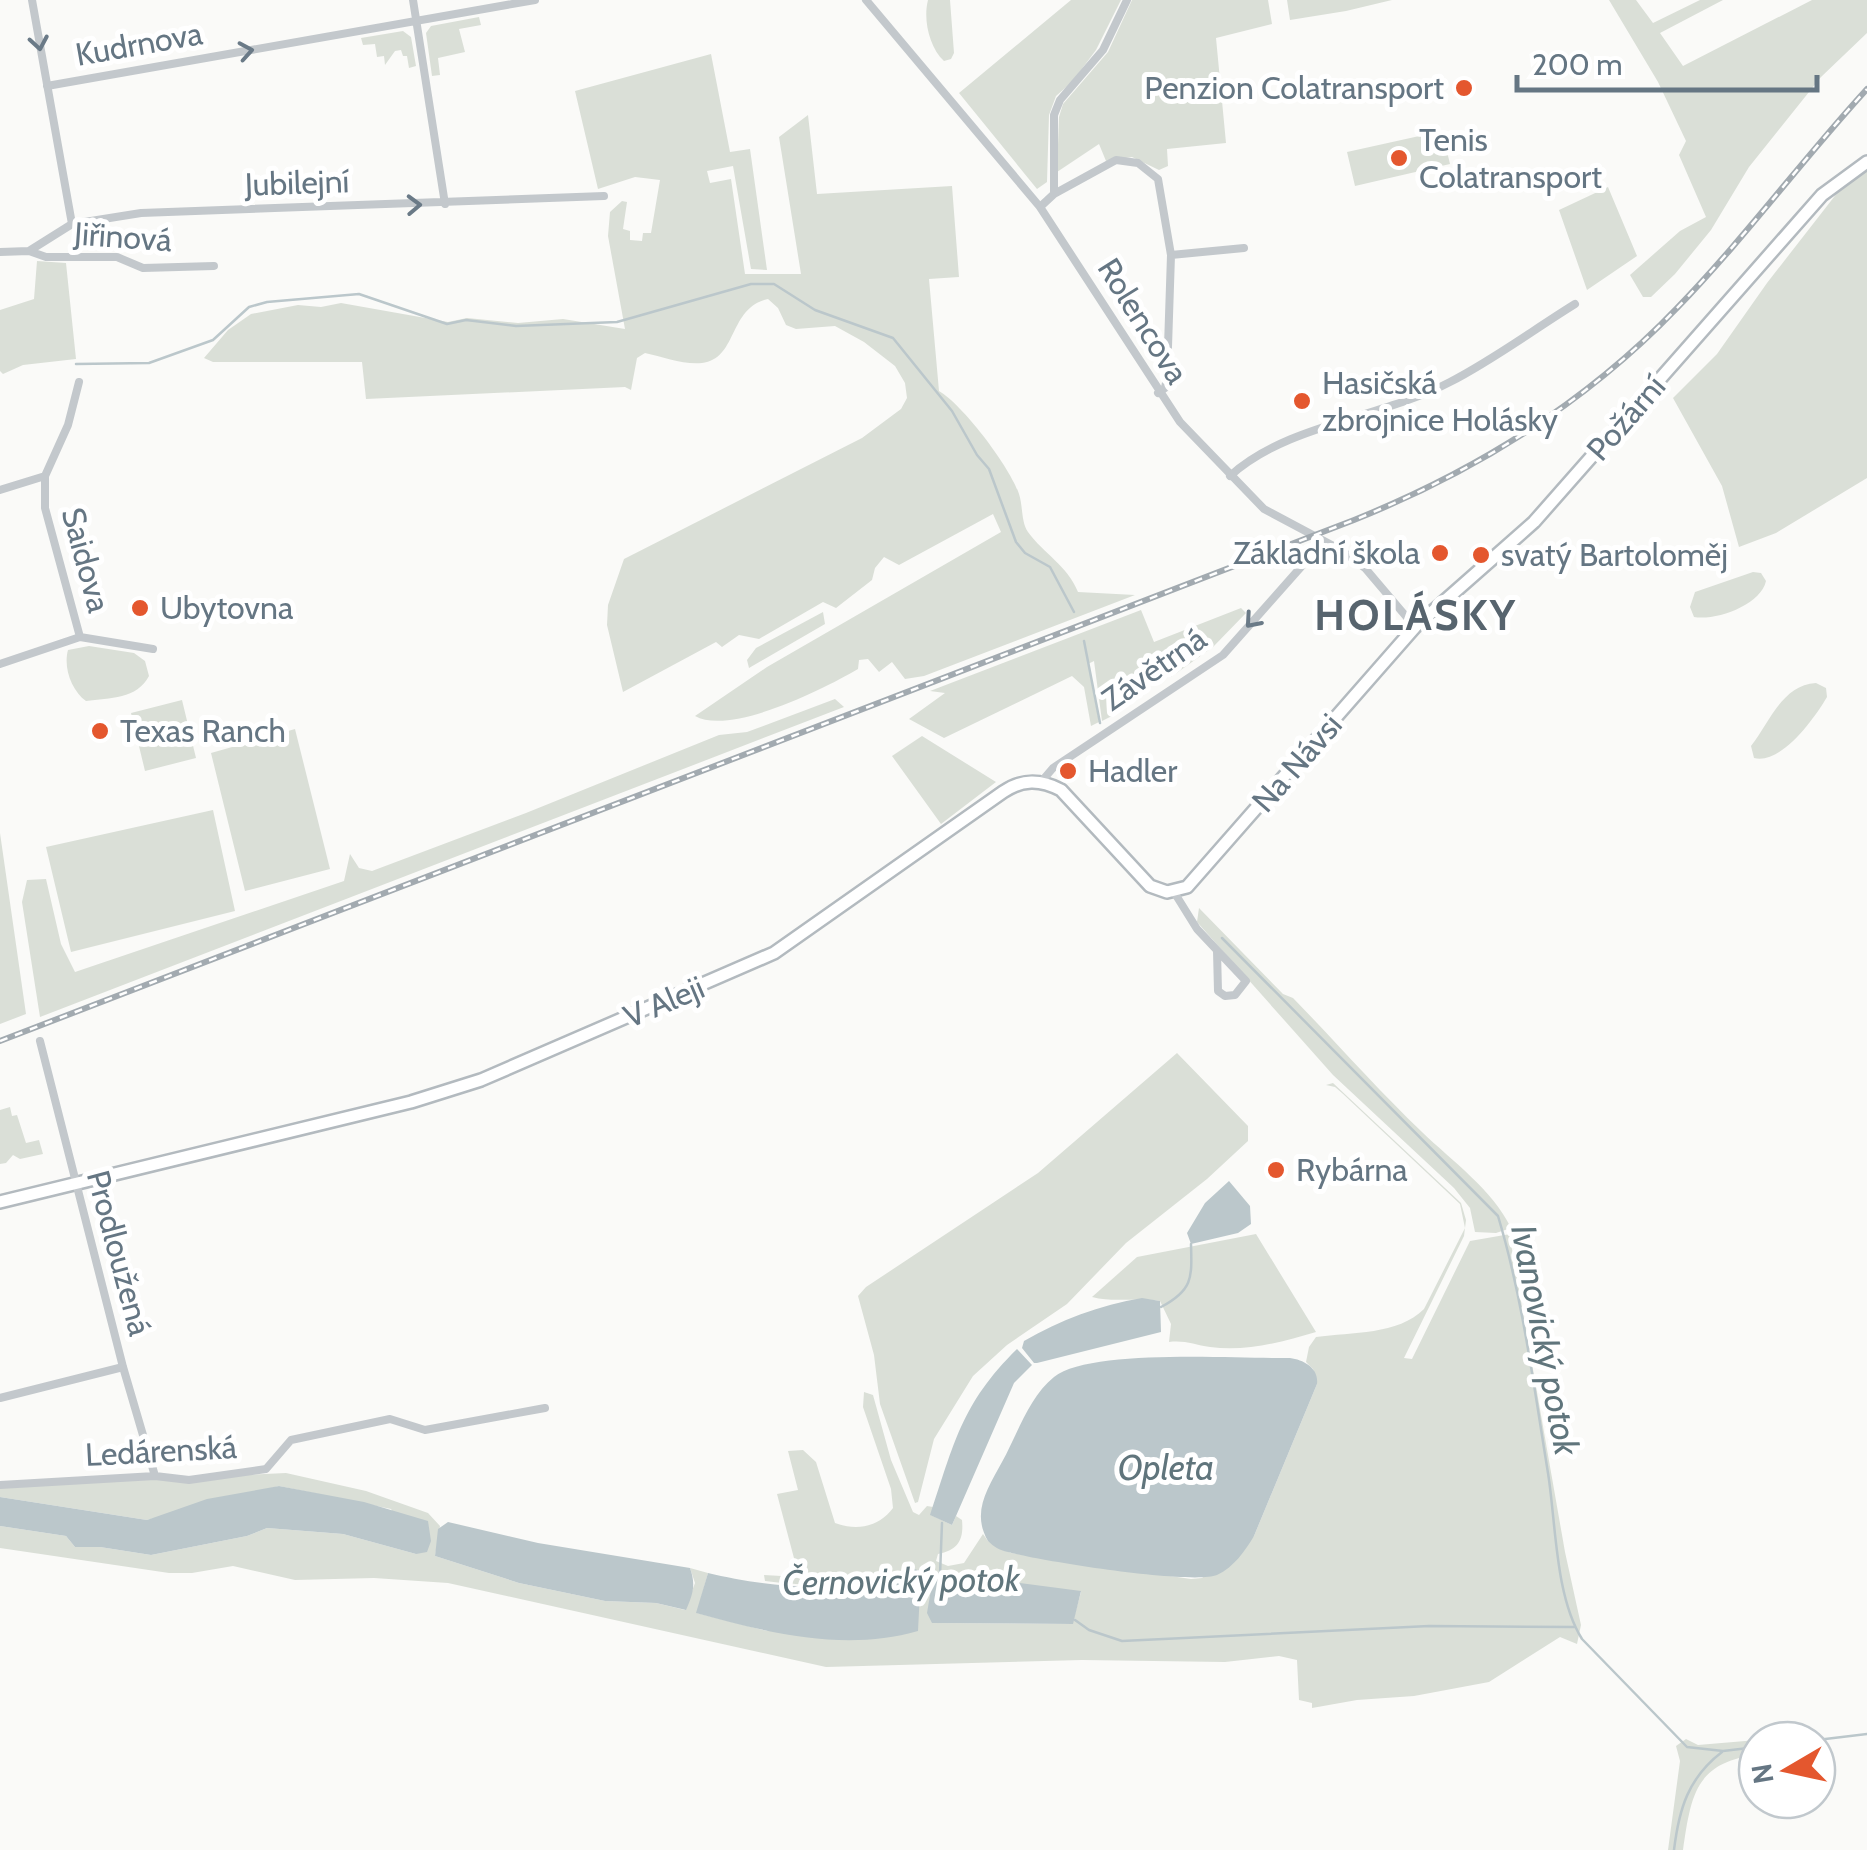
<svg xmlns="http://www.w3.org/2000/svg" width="1867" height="1850" font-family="Cabin,sans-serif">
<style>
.green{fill:#dadfd7;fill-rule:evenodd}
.water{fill:#bbc7cb}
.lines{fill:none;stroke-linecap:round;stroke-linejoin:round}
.stream{stroke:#bbc7cb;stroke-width:2.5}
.secondary-casing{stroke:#b3babf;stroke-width:16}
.street{stroke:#c3c8cc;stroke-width:8}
.secondary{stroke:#fff;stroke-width:11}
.rail-casing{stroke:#a2aab0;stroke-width:6}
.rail{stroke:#fff;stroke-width:2.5;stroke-dasharray:8;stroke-linecap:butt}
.oneway{stroke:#6a7a87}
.poi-dot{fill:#e4572e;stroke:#fff;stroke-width:4}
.labels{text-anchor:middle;stroke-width:10;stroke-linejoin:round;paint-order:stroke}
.street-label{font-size:32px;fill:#657683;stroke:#fff}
.poi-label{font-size:32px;fill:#657683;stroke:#fff;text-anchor:start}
.water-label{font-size:35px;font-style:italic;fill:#60757c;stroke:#fff}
.district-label{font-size:42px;font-weight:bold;letter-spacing:2.5px;fill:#57646e;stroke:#fff}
</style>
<rect width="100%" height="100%" fill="#fafaf8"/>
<path class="green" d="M928 0H950L954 53 951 59 944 61C929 47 923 19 928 0Z
M1071 0H1121L1096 50 1072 82 1056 96 1049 115 1047 182 1037 189 959 93Z
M1132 0H1268L1272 24 1216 38 1226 143 1167 149 1168 166 1159 170 1132 157 1106 161 1099 144 1057 172 1059 117 1063 104 1108 52Z
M1287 0H1392L1346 11 1290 20Z
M1609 0H1636L1653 23 1700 0H1723L1660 33 1683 66 1812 0H1867V33L1821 77 1749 167 1711 230 1675 274 1651 297H1643L1630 275 1680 231 1706 217 1679 155 1686 141 1658 82Z
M479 17 481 25 459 29 465 52 438 58 440 75 432 76 426 33 431 26Z
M403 31 411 37 416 66 409 68 407 56H403L401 50 395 51 385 65 384 56 377 57 375 44 363 45 361 38Z
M711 54 730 152 750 149 767 270 751 269 733 166 707 171 710 183 731 179 745 274H801L779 137 808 115 817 194 952 186 959 277 929 279 939 391C963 405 1010 467 1019 494 1023 506 1021 522 1028 532 1044 554 1067 565 1078 592L1135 595 924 676 905 679 892 662 879 672 868 659 859 660 858 669C824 689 730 736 695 716L767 667 1001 532 993 514 899 565 884 557 875 568 872 580 836 608 823 602 759 639 739 635 722 647 716 642 623 692 607 625 608 605 624 559 862 438 901 409 907 398 905 383 895 366 864 342 835 326 796 329 786 325 778 308 768 299C728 308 738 359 702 363 684 365 663 357 645 353L637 358 631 390 625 387 366 399 362 362H213L204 358 228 330 251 314 298 305 321 307 341 303 448 322 467 318 518 323 563 319 625 329 608 236 610 212 622 201 627 202 623 229 630 231V240L642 241 643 233H651L660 180 635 177 598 189 575 91Z
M1442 131 1450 164 1355 186 1347 152Z
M1867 170V478L1776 533 1739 547 1722 486 1673 398 1717 354 1767 283 1841 188Z
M1608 187 1637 256 1587 290 1559 210Z
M37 261 66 263 76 359 23 365 3 374 0 371V310L34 299Z
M1753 572 1761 573 1766 581C1761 605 1716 621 1694 617L1690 607 1695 592Z
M1241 608 1246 613 1213 647 1171 677 1164 665 1106 692 1112 716 1102 721 1094 661 1088 664 1099 722 1091 726 1084 687 1072 676 944 738 909 719 945 693 930 691 1141 610 1154 642Z
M823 612 825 624 749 668 747 660 756 648Z
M89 646 134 653 145 661 149 676C137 699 110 698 86 701 72 691 63 668 68 650Z
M1816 683 1826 688 1827 697C1814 719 1781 765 1754 758L1751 746C1770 722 1782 685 1816 683Z
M835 699 844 707 40 1017 22 902 27 880 46 879 61 944 75 972 344 881 350 854 359 868 372 871 526 813 719 735 747 732Z
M182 700 196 758 145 771 131 713Z
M295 729 330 869 245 891 211 753Z
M922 736 996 782 941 824 892 756Z
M213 810 235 911 71 952 46 847Z
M0 833 26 1014 0 1024Z
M1199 908 1283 994 1293 998C1336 1042 1377 1089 1422 1132 1452 1161 1493 1190 1511 1228L1496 1233 1475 1232 1470 1208 1454 1188 1333 1075 1197 922Z
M1177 1053 1248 1126V1141L1207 1179 1126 1243 1067 1304 1007 1345 973 1376 934 1439 918 1502 915 1503 880 1404 874 1355 858 1296 866 1287 1038 1173Z
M1333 1083 1461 1203 1466 1220 1464 1236 1404 1358 1412 1359 1470 1241 1516 1233 1510 1238 1565 1552 1581 1625 1577 1644 1560 1637 1489 1682 1414 1696 1357 1700 1312 1708V1703L1299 1700 1297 1660 1279 1656 1225 1662 1082 1660 826 1667 448 1583 374 1578 295 1580 233 1566 192 1573H169L0 1548V1526L66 1536 75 1547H100L151 1555 247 1536 267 1528 343 1534 416 1554 391 1509 279 1486 147 1520 0 1497V1487L286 1473 366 1491 428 1513 440 1526 435 1556 519 1583 605 1601 656 1603 685 1610 695 1583 690 1568 708 1573 697 1613 767 1631 888 1573C842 1586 812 1587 765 1581L764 1575 799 1577 777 1494 798 1490 788 1451 803 1450 816 1462 835 1523C857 1531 879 1527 893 1508L891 1489 863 1407 864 1392 873 1395 891 1460 913 1512 919 1515 927 1506 933 1507 931 1515 952 1525 956 1516 962 1520C964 1540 958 1550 938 1554L936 1561 948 1566 964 1563 983 1534 988 1541 1011 1553 1191 1579 1202 1578 1254 1536 1317 1384 1313 1369 1306 1362 1309 1347 1316 1337C1352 1332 1398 1335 1424 1309L1465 1228 1460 1204 1342 1093 1335 1087 1326 1085ZM934 1573 1081 1592 1072 1624 933 1623 928 1613Z
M10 1107 12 1116 17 1115 26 1143 39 1140 43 1154 20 1159 13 1155 6 1163 0 1164V1110Z
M1256 1234 1316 1332C1282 1342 1246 1352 1210 1347 1195 1345 1185 1340 1169 1342L1171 1324 1160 1301C1136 1297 1115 1303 1092 1297L1137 1257Z
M1686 1739 1698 1745 1757 1740V1755C1695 1762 1691 1796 1683 1850H1668L1680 1761 1676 1746Z"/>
<path class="water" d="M1229 1181 1250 1206 1251 1224 1238 1233 1191 1244 1187 1233 1205 1203Z
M1142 1298 1160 1301 1161 1332 1037 1363H1034L1022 1348 1024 1341C1060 1320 1100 1305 1142 1298Z
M1017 1349 1032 1365 1014 1383 956 1516 952 1525 930 1515C954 1444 961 1404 1017 1349Z
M1290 1358C1304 1360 1319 1368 1317 1384L1254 1536C1245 1551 1234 1567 1217 1575 1192 1585 1040 1561 1008 1552 999 1550 994 1547 988 1541 971 1512 988 1488 1002 1462 1017 1435 1029 1397 1054 1377 1090 1348 1239 1359 1290 1358Z
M279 1486 364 1502 428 1521 431 1541 427 1552 416 1554 343 1534 267 1528 247 1536 151 1555 100 1547H75L66 1536 0 1526V1497L147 1520 207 1499Z
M448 1522 538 1543 690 1568C696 1585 693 1594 686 1610L656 1603 605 1601 519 1583 435 1556 438 1529Z
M914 1569 921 1571 918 1631C845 1652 768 1633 696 1613L708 1573C750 1583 810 1592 852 1583 873 1579 893 1572 914 1569Z
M934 1572 1081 1591 1073 1624 932 1623 927 1613Z"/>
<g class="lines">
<path class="stream" d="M76 364 149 363 213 340 249 307 267 302 359 294 447 324 466 320 516 326 617 322 751 284H774L815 310 893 338 952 411 977 455 989 469 1016 542 1025 553 1050 567 1074 612
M1084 641 1100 723
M1222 938 1498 1216C1523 1299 1534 1388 1548 1473 1556 1523 1555 1596 1582 1639L1687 1747 1723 1751 1757 1747
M1161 1307C1193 1290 1192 1278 1191 1244
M940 1575 942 1523
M1075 1620 1089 1630 1122 1641 1429 1626 1575 1627
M1817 1740 1867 1734
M1674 1850C1679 1809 1688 1778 1722 1752"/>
<g class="secondary-casing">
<path id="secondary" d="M0 1202 411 1102 481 1080 774 953 1003 792C1022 779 1040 779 1061 790L1150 886 1167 892 1187 887 1415 627 1534 522 1822 195 1867 162"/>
</g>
<path class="street" d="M32 0 72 224
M413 0 445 204
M866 0 1040 207 1180 422 1264 509 1341 550 1365 568 1415 627
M47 86 535 0
M1054 194 1116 160 1138 163 1158 179 1171 255 1167 377 1165 388 1158 393
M1040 207 1054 194V115L1060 100 1103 50 1127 0
M29 251 46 257H117L143 268 214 266
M0 252 29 251 72 224 141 213 604 196
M1171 255 1244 248
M79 382 68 425 45 476V508L80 637
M1230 476C1287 424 1382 418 1450 382 1493 360 1533 330 1575 304
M0 490 45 476
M0 664 80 637 153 649
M1041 782 1053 768 1223 655 1324 541
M1174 892 1197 929 1246 981 1235 995 1225 996 1218 991 1217 951
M40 1041 123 1367 155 1476
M0 1398 123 1367
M0 1485 155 1476 189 1480 266 1469 291 1440 390 1419 425 1430 545 1408"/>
<use href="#secondary" class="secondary"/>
<g class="rail-casing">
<path id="rail" d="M0 1041 1354 520C1476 471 1585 404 1677 308 1744 239 1802 160 1867 89"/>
</g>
<use href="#rail" class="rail"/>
</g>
<defs><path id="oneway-chevron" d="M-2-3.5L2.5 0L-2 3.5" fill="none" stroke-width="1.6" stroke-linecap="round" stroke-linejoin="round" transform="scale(2.5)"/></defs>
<g class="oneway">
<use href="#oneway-chevron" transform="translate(39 43) rotate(80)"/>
<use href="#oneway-chevron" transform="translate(246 51) rotate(-10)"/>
<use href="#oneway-chevron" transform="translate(414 205) rotate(-2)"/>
<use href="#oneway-chevron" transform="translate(1252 621) rotate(131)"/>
</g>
<g class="poi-dot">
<circle cx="1464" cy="88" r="10"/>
<circle cx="1399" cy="158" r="10"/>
<circle cx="1302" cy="401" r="10"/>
<circle cx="1440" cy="553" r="10"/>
<circle cx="1481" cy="555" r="10"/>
<circle cx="140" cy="608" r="10"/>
<circle cx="100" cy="731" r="10"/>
<circle cx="1068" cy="771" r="10"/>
<circle cx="1276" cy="1170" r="10"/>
</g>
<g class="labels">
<g class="street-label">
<text transform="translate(139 44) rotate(-10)" y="11">Kudrnova</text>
<text transform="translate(297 183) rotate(-2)" y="11">Jubilejní</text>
<text transform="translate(123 237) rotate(4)" y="11">Jiřinová</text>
<text transform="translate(1143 321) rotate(58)" y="11">Rolencova</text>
<text transform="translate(1626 418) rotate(-49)" y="11">Požární</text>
<text transform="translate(86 560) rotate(75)" y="11">Saidova</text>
<text transform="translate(1154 669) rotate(-35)" y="11">Závětrná</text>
<text transform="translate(1297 763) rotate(-49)" y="11">Na Návsi</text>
<text transform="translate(664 1002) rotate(-23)" y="11">V Aleji</text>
<text transform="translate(119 1253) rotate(75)" y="11">Prodloužená</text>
<text transform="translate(161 1451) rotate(-3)" y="11">Ledárenská</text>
</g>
<g class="poi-label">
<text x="1444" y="99" text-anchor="end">Penzion Colatransport</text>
<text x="1419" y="151">Tenis<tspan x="1419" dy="37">Colatransport</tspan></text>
<text x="1322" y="394">Hasičská<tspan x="1322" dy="37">zbrojnice Holásky</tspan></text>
<text x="1420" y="564" text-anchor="end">Základní škola</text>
<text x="1501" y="566">svatý Bartoloměj</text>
<text x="160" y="619">Ubytovna</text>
<text x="120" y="742">Texas Ranch</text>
<text x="1088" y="782">Hadler</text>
<text x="1296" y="1181">Rybárna</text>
</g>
<g class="water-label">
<text transform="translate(1545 1340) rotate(79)" y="12">Ivanovický potok</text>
<text x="1166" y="1480">Opleta</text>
<text transform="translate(901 1581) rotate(-1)" y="12">Černovický potok</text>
</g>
<g class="district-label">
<text x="1416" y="630">HOLÁSKY</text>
</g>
</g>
<g transform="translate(1787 1770) rotate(261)"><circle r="48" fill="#ffffff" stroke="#c1c8cd" stroke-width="2.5"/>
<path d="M0-8L18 38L0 25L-18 38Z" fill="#e4572e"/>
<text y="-15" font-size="28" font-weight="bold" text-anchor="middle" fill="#657683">N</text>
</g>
<path d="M1517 75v15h300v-15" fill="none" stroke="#657683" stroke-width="5"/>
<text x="1532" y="75" font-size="30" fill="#657683" stroke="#ffffff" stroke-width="8" paint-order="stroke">200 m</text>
</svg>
